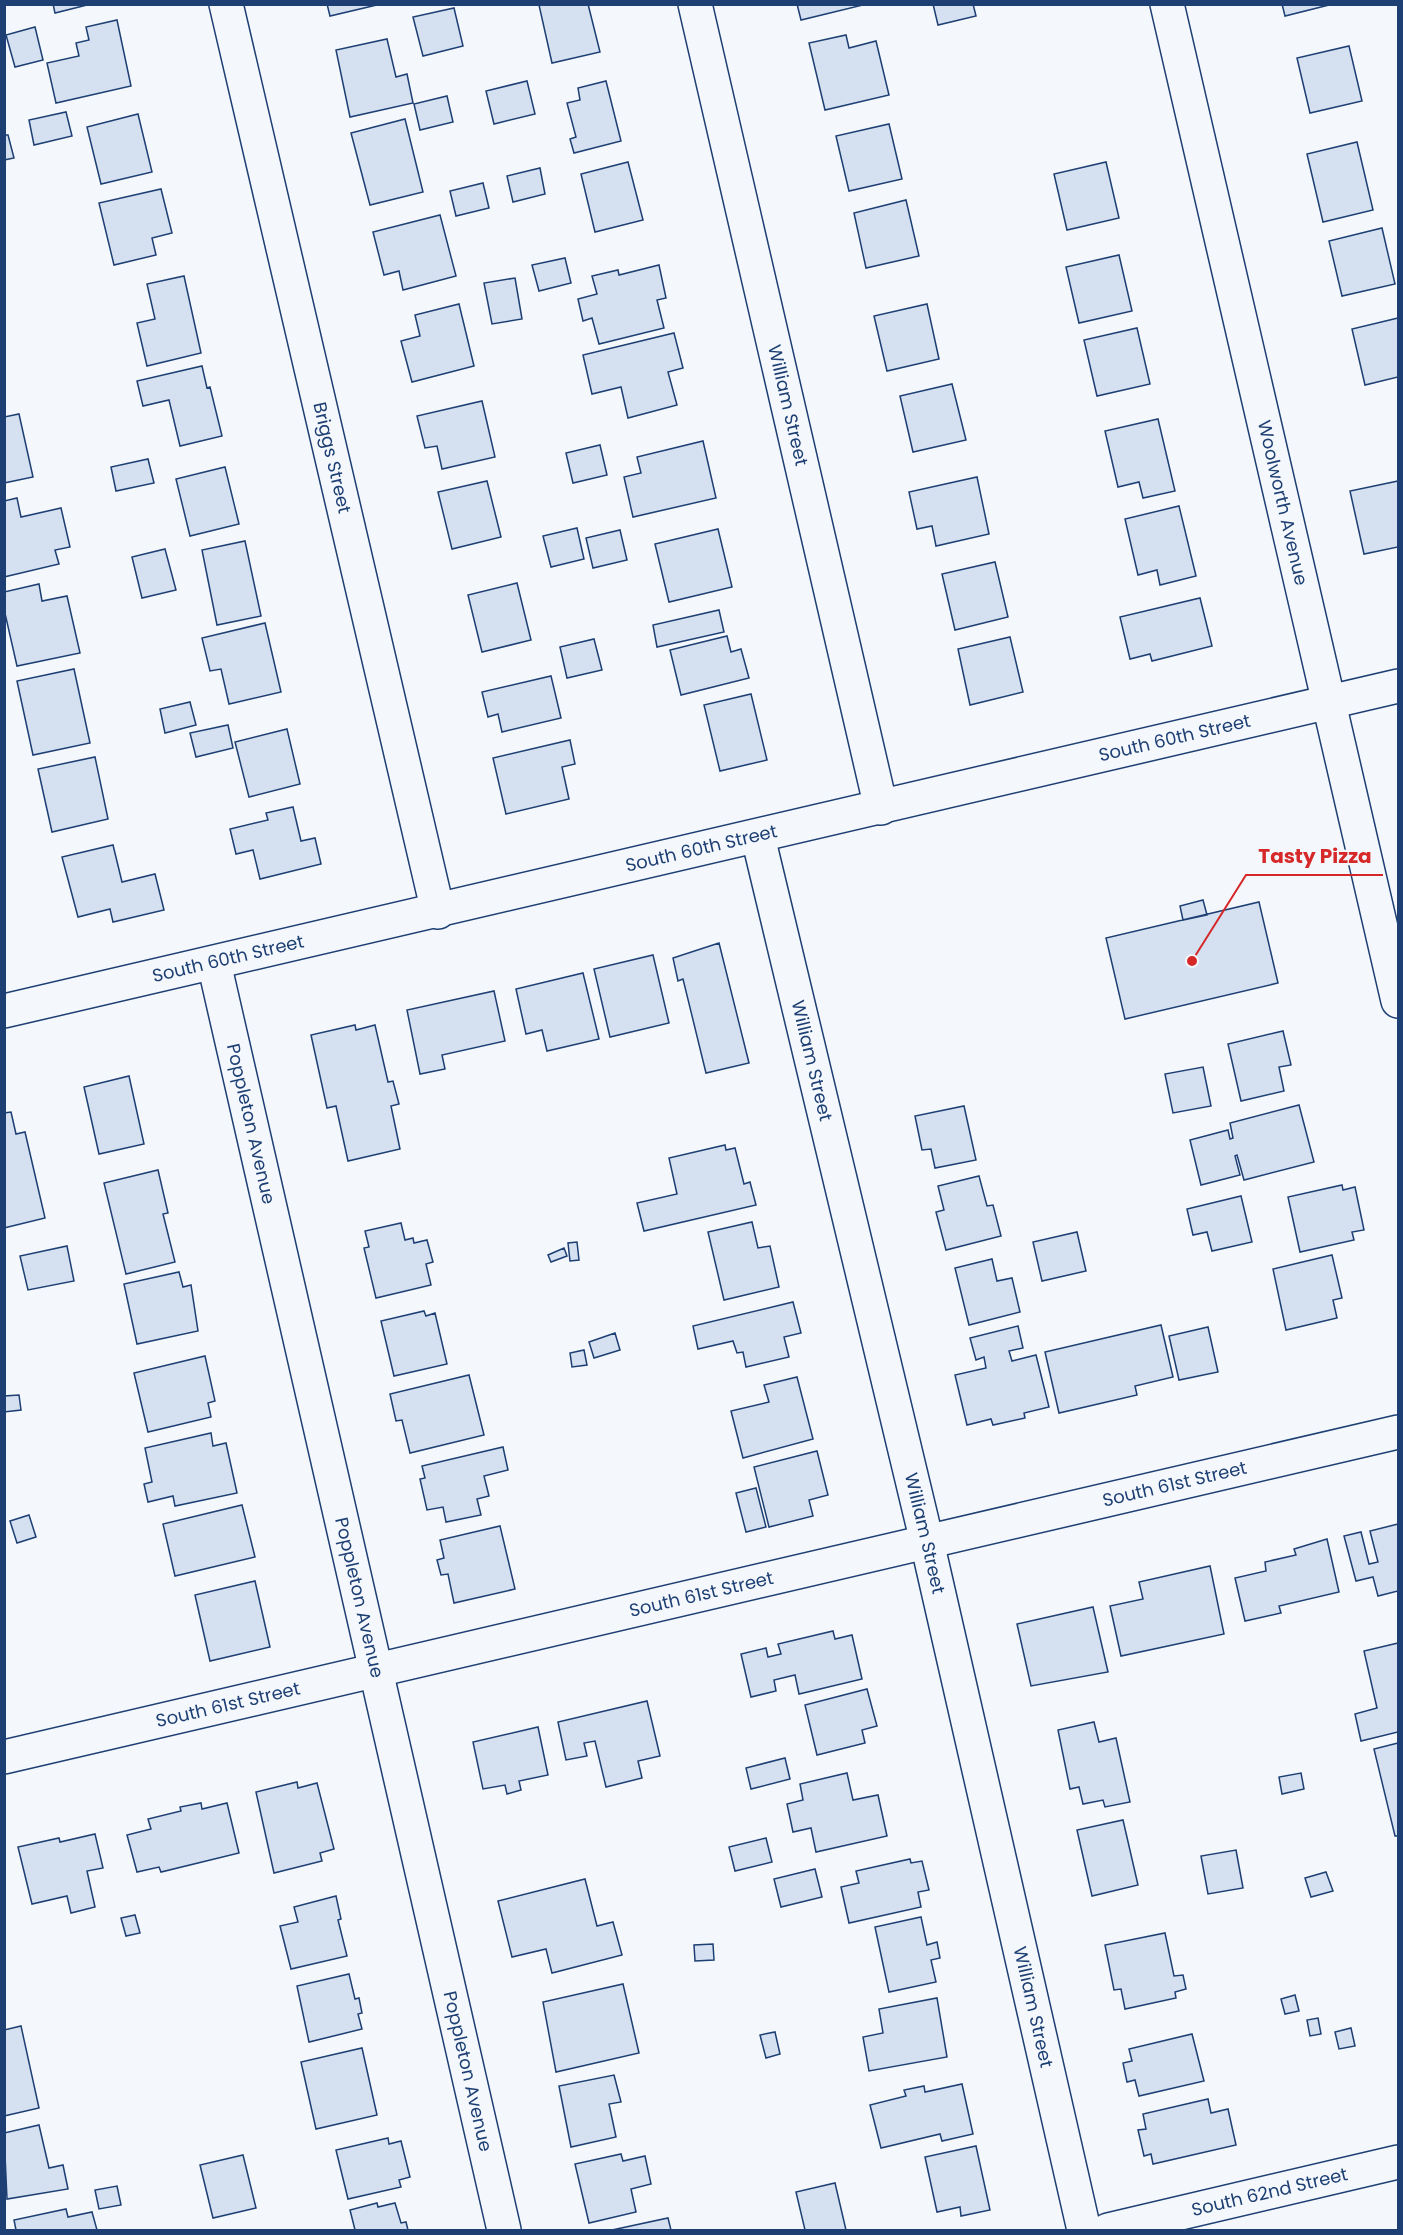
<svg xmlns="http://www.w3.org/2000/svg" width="1403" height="2235" font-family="Poppins,sans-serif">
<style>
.building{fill:#d5e0f0;stroke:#1d3f73;stroke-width:1.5}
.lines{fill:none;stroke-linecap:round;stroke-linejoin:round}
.minor-casing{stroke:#1d3f73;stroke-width:36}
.major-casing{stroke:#1d3f73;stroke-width:36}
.minor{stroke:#f4f7fb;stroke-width:33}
.major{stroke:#f4f7fb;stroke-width:33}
.labels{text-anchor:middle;stroke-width:4.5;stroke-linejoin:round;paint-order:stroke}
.street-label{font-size:18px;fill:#1d3f73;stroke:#f4f7fb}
.leader{fill:none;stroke:#d62828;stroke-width:2}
.callout-dot{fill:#d62828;stroke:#f4f7fb;stroke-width:2}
.callout-label{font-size:20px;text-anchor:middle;font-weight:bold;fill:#d62828;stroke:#f4f7fb;stroke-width:4.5;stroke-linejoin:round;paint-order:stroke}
</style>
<rect width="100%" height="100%" fill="#f4f7fb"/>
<path class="building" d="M53 4H91L55 13Z
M327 4H381L330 16Z
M588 4 600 52 552 63 539 5Z
M797 4H863V5L801 20Z
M933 4H973L976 16 938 25Z
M1282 4H1333L1285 16Z
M454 8 463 46 423 56 413 17Z
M117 20 131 86 56 103 47 63 79 56 76 43 89 40 86 27Z
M35 27 43 60 15 67 6 35Z
M846 35 849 48 876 41 889 95 825 110 809 43Z
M387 39 396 77 407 74 413 103 350 117 336 50Z
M1349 46 1362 101 1310 113 1297 58Z
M527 81 535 114 494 124 486 91Z
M606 81 621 141 574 153 570 139 576 137 567 103 580 100 578 88Z
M447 96 453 122 420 130 414 104Z
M66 112 72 136 34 145 29 120Z
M138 114 152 172 101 184 87 127Z
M405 119 423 192 370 205 351 133Z
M889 124 902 179 849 191 836 136Z
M4 135H8L14 158 4 160Z
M1357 142 1373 210 1323 222 1307 154Z
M628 162 643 220 595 232 581 174Z
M1106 162 1119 218 1067 230 1054 174Z
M540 168 545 194 513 202 507 176Z
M483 183 489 208 456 216 450 191Z
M161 189 172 233 152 238 156 255 114 265 99 203Z
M906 200 919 256 866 268 854 213Z
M440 215 456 276 403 290 399 271 384 275 373 232Z
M1382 228 1395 284 1342 296 1329 241Z
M1119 255 1132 311 1079 323 1066 267Z
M565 258 571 283 539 291 532 265Z
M659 265 666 298 657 300 664 328 599 344 592 318 583 321 578 299 597 294 592 276 618 270 619 275Z
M184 276 201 353 147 366 137 323 155 319 147 284Z
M515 278 522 319 492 324 484 283Z
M459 304 474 366 412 382 401 341 420 336 415 315Z
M927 304 939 359 887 371 874 316Z
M1398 318V377L1365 385 1352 329Z
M1137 328 1150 384 1097 396 1084 340Z
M674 333 683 368 668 372 677 405 628 418 621 387 592 394 583 355Z
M202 366 207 388 210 387 222 436 180 446 169 400 143 406 137 381Z
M952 384 966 440 913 452 900 396Z
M482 401 495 457 442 469 437 446 425 448 417 416Z
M19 414 33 477 4 483V417Z
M1158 419 1175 491 1143 498 1139 482 1118 487 1105 431Z
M703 441 716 498 633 517 624 477 641 473 637 457Z
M600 445 607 475 573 483 566 453Z
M148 459 154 483 116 491 111 467Z
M225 467 239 524 190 536 176 479Z
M977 477 989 534 936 546 932 526 917 529 909 492Z
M487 481 501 537 452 549 438 492Z
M1398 481V547L1364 554 1350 491Z
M17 498 21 517 61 508 70 547 55 550 59 564 4 577V501Z
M1179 506 1196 576 1160 585 1157 570 1138 575 1125 519Z
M577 528 584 559 551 567 543 536Z
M718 529 732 587 669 602 655 544Z
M620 530 627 560 593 568 586 538Z
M245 541 261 616 217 625 202 550Z
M165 549 176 590 142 598 132 557Z
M995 562 1008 617 955 630 942 574Z
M517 583 531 640 482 652 468 595Z
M39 584 42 601 67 596 80 653 17 666 4 609V592Z
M1200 598 1212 646 1152 661 1150 654 1130 659 1120 617Z
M719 610 724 632 657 647 653 625Z
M265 623 281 692 229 704 221 669 210 671 202 638Z
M727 636 731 652 741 649 749 678 681 695 670 650Z
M1010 637 1023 692 970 705 958 649Z
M594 639 602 670 567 678 560 647Z
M74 669 90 743 33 755 17 681Z
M551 676 561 718 502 732 498 714 488 717 482 692Z
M751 694 767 760 720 771 704 705Z
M190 702 196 725 165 733 160 709Z
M228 725 233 748 196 757 190 733Z
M287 729 300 784 249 797 235 742Z
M570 740 575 764 562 767 569 799 506 814 493 758Z
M95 757 108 819 52 832 38 769Z
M293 807 301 841 315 838 321 864 260 879 253 850 236 854 230 829 268 820 266 813Z
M113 845 122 882 155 874 164 910 113 922 110 909 78 917 62 857Z
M1203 900 1207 915 1183 920 1180 906Z
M1259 902 1278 983 1125 1019 1106 938Z
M719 943 749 1063 706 1073 683 979 678 981 673 958Z
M653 955 669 1023 610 1037 594 969Z
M583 973 599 1039 547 1051 542 1030 526 1034 516 989Z
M494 991 505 1041 442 1055 445 1069 420 1074 407 1010Z
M355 1025 356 1030 375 1025 388 1082 393 1081 399 1104 391 1106 400 1149 348 1161 336 1106 327 1108 311 1035Z
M1283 1031 1291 1065 1279 1067 1284 1091 1241 1101 1228 1044Z
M1203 1067 1211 1106 1173 1113 1165 1074Z
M129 1076 144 1144 99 1154 84 1087Z
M1299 1105 1314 1162 1244 1180 1237 1155 1235 1156 1240 1175 1201 1185 1190 1140 1228 1130 1230 1139 1233 1138 1230 1123Z
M964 1106 976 1160 935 1168 931 1149 922 1150 915 1116Z
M11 1112 16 1134 25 1132 45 1218 4 1228V1113Z
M725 1145 726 1150 735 1148 744 1184 750 1182 756 1205 644 1231 637 1203 677 1194 669 1158Z
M158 1170 168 1213 163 1214 175 1262 126 1274 104 1183Z
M979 1176 987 1206 993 1205 1001 1236 946 1250 936 1212 944 1210 938 1186Z
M1342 1185 1343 1190 1355 1187 1364 1230 1352 1232 1354 1240 1300 1252 1288 1197Z
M1241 1196 1252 1242 1212 1251 1207 1232 1193 1235 1187 1209Z
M752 1222 758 1248 770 1246 779 1287 724 1300 708 1232Z
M401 1223 405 1240 413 1238 414 1243 427 1240 433 1262 426 1264 431 1285 376 1298 364 1248 369 1247 365 1231Z
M1077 1232 1086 1271 1042 1281 1033 1242Z
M577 1242 579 1260 570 1261 568 1243Z
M67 1246 74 1281 28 1290 20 1256Z
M564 1248 567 1256 551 1262 548 1255Z
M1332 1255 1342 1298 1333 1300 1337 1318 1286 1330 1273 1269Z
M992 1259 997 1281 1012 1278 1020 1312 969 1325 955 1268Z
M179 1272 183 1287 191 1285 198 1331 137 1344 124 1284Z
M793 1302 801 1333 784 1337 789 1357 746 1367 743 1352 737 1353 733 1341 698 1349 693 1326Z
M424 1311 426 1316 435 1313 447 1364 394 1376 381 1321Z
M1161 1325 1173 1377 1135 1386 1137 1395 1059 1413 1045 1352Z
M1018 1326 1023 1348 1009 1351 1012 1361 1036 1355 1049 1407 1024 1413 1025 1418 993 1425 991 1419 967 1425 955 1375 986 1368 984 1357 976 1360 970 1338Z
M1208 1327 1218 1372 1179 1380 1169 1336Z
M615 1333 620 1350 594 1358 589 1342Z
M584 1350 587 1365 572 1367 570 1353Z
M205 1356 215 1401 208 1403 211 1417 148 1432 134 1373Z
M469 1375 484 1435 410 1453 402 1420 396 1421 390 1394Z
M797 1377 813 1439 743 1458 731 1411 769 1402 764 1385Z
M19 1395 21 1410 4 1412V1396Z
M211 1433 213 1446 226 1443 237 1493 175 1506 173 1496 148 1502 144 1484 152 1482 145 1448Z
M503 1447 508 1470 484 1476 489 1496 477 1499 481 1515 446 1522 443 1507 427 1510 420 1479 425 1478 422 1466Z
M817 1451 828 1495 809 1500 813 1516 769 1527 754 1467Z
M756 1488 766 1527 746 1532 736 1493Z
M242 1505 255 1557 175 1576 163 1524Z
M29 1515 36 1537 17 1543 10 1521Z
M1398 1524V1591L1378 1596 1373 1577 1356 1581 1344 1536 1361 1532 1369 1564 1378 1562 1370 1531Z
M500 1526 515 1589 454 1603 448 1574 441 1575 437 1560 444 1558 440 1540Z
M1327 1539 1339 1592 1279 1606 1281 1613 1245 1621 1235 1578 1266 1571 1265 1562 1296 1555 1294 1549Z
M1210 1566 1224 1634 1121 1656 1110 1606 1143 1599 1139 1582Z
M255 1581 270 1647 210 1661 195 1595Z
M1093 1607 1108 1672 1031 1686 1017 1624Z
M833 1631 835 1639 852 1635 862 1679 799 1694 795 1675 774 1680 776 1691 751 1697 741 1654 766 1648 768 1657 781 1654 778 1644Z
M1398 1643V1732L1361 1741 1355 1714 1377 1708 1364 1651Z
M867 1689 877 1726 862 1730 865 1743 817 1755 805 1705Z
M647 1701 660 1756 638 1761 642 1778 606 1787 595 1741 584 1743 587 1756 566 1760 558 1722Z
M1094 1722 1099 1742 1116 1738 1130 1802 1105 1807 1103 1800 1083 1804 1079 1787 1070 1789 1058 1730Z
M538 1727 548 1775 519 1781 521 1790 507 1794 505 1785 483 1789 473 1742Z
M1398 1743V1836H1395L1374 1749Z
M785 1758 790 1779 751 1789 746 1768Z
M847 1773 853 1800 878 1795 887 1836 816 1852 811 1828 793 1832 787 1804 803 1800 800 1784Z
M1301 1773 1304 1789 1282 1794 1279 1777Z
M297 1782 298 1788 317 1783 334 1849 320 1853 322 1861 274 1873 256 1792Z
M201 1803 202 1809 227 1803 239 1853 161 1872 159 1867 137 1872 127 1835 151 1829 148 1819 181 1811 180 1807Z
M1123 1820 1138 1885 1092 1896 1077 1830Z
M95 1834 103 1868 87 1871 95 1907 71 1913 67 1896 32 1904 18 1847 59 1838 60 1842Z
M766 1838 772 1862 735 1871 729 1847Z
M1236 1850 1243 1888 1208 1894 1201 1856Z
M910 1859 911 1863 922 1861 929 1890 918 1892 921 1907 849 1923 841 1887 859 1883 856 1871Z
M815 1869 822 1897 781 1907 774 1879Z
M1326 1872 1333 1891 1311 1897 1305 1878Z
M585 1879 597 1926 613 1922 622 1955 552 1973 546 1949 512 1957 498 1901Z
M336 1896 341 1919 338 1920 347 1956 291 1969 280 1926 298 1922 294 1907Z
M135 1915 140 1933 126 1936 121 1918Z
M921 1917 927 1945 937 1942 940 1958 931 1960 936 1982 889 1992 875 1927Z
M1165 1933 1174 1976 1183 1975 1186 1989 1175 1992 1176 1998 1125 2009 1121 1989 1114 1990 1105 1945Z
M713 1944 714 1960 695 1961 694 1945Z
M349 1974 355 1999 359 1998 362 2013 358 2014 362 2029 309 2042 297 1986Z
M623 1984 639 2053 556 2072 543 2002Z
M1295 1995 1299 2011 1285 2014 1281 1999Z
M937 1998 947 2057 869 2071 863 2037 883 2033 879 2009Z
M1318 2018 1321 2034 1310 2036 1307 2020Z
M21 2026 39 2108 4 2116V2030Z
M1351 2028 1355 2046 1339 2049 1335 2032Z
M775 2032 780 2054 766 2058 760 2035Z
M1192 2034 1204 2081 1139 2096 1135 2080 1127 2082 1123 2063 1132 2061 1129 2049Z
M362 2048 377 2115 316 2129 301 2062Z
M614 2075 621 2102 609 2104 616 2137 571 2147 559 2086Z
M962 2084 973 2134 942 2141 940 2134 881 2148 870 2105 906 2096 904 2090 924 2086 925 2092Z
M1208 2099 1211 2113 1228 2109 1236 2145 1153 2164 1151 2154 1144 2156 1138 2130 1146 2129 1143 2114Z
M39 2125 49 2168 63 2165 68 2189 7 2199 4 2133Z
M388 2138 389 2144 401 2141 410 2177 399 2180 401 2187 348 2199 336 2150Z
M976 2146 990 2210 961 2216 960 2207 937 2212 925 2157Z
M621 2154 623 2161 645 2156 651 2184 631 2189 636 2212 589 2223 575 2164Z
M243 2155 256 2208 213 2218 200 2165Z
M835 2183 846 2230H805L796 2192Z
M117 2186 121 2205 99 2209 95 2190Z
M377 2203 378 2207 395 2203 401 2223 406 2222 408 2230H355L350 2210Z
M66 2209 68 2217 92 2212 97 2230H16L14 2220Z
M668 2218 671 2230H612Z"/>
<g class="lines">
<g class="minor-casing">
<g id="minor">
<path id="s1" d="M226 4 438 912"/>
<path id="s2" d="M695 4 881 808"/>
<path id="s3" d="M1167 4 1398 1001"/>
<path id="s4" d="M758 837 927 1542 1084 2230"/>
<path id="s5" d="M214 963 504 2230"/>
<path id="s6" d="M4 1757 1398 1432"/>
<path id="s7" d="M1108 2230 1398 2162"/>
</g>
</g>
<g class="major-casing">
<g id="major">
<path id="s8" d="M4 1011 1398 686"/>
</g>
</g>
<use href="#minor" class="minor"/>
<use href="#major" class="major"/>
</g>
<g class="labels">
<g class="street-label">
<text dy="6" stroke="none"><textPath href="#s2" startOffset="412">William Street</textPath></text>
<text dy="6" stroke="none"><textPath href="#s1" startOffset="466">Briggs Street</textPath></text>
<text dy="6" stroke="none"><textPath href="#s3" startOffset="512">Woolworth Avenue</textPath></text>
<text dy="6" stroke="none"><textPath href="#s8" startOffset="1202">South 60th Street</textPath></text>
<text dy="6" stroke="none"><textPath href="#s8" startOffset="716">South 60th Street</textPath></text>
<text dy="6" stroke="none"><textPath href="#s8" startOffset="230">South 60th Street</textPath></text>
<text dy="6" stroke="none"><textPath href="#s4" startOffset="230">William Street</textPath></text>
<text dy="6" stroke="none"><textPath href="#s5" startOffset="165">Poppleton Avenue</textPath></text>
<text dy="6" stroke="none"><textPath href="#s6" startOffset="1202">South 61st Street</textPath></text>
<text dy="6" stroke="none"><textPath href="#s4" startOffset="716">William Street</textPath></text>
<text dy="6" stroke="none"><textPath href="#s6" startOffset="716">South 61st Street</textPath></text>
<text dy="6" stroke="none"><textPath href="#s5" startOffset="651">Poppleton Avenue</textPath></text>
<text dy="6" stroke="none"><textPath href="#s6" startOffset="230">South 61st Street</textPath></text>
<text dy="6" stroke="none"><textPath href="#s4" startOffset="1202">William Street</textPath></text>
<text dy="6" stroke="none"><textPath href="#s5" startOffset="1137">Poppleton Avenue</textPath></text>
<text dy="6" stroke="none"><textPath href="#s7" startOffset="166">South 62nd Street</textPath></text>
</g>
</g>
<path class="leader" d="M1192 961L1246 875H1383"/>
<circle class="callout-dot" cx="1192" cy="961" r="6"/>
<g class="callout-label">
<text x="1315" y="863">Tasty Pizza</text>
</g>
<rect width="1403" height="2235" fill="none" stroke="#1d3f73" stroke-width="12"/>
</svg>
